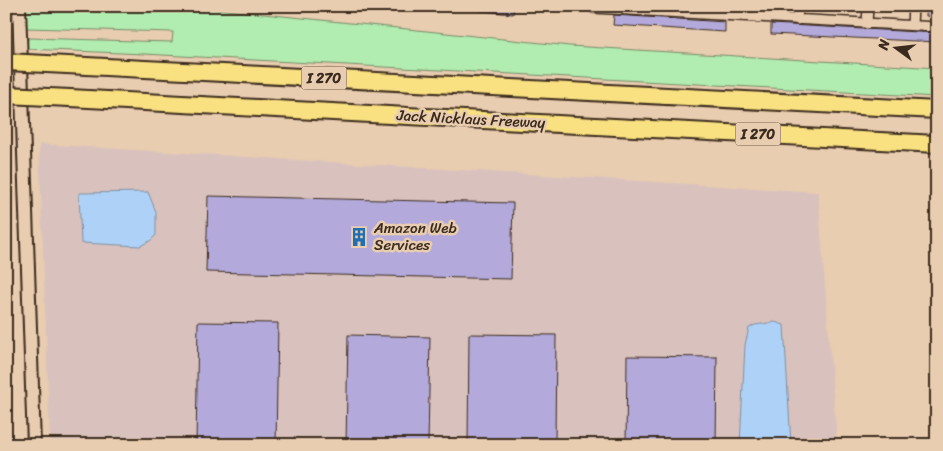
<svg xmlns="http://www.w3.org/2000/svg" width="943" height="451" font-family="Sriracha,sans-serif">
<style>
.built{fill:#d9c2bd}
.green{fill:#b1ecb0;stroke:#768b67}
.water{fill:#aed2f7;stroke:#808fa0}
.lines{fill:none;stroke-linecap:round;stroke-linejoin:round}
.stream{stroke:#808fa0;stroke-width:2.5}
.building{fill:#b3aadb;stroke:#3b2a1e}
.minor-casing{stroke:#3b2a1e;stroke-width:12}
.secondary-casing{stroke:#3b2a1e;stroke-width:16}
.motorway-casing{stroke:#3b2a1e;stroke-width:20}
.minor{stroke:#e9cdb0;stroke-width:9}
.secondary{stroke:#e9cdb0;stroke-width:12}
.motorway{stroke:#f9e181;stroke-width:16}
.motorway-bridge-casing{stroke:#3b2a1e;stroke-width:20;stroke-linecap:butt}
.motorway-bridge{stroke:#f9e181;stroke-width:16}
.labels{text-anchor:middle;stroke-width:5;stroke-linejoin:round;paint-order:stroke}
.shield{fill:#e9cdb0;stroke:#6f5b4a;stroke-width:1}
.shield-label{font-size:14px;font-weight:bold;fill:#3b2a1e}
.street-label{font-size:15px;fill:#3b2a1e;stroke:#e9cdb0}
.poi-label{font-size:15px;fill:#3b2a1e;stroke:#e9cdb0;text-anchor:start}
</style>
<rect width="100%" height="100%" fill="#e9cdb0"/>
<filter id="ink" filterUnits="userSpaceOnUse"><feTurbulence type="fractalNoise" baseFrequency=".02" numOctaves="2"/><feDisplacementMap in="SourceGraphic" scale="10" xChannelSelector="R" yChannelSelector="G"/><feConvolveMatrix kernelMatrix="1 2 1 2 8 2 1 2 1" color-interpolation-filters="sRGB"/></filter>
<g filter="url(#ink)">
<path class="built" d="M39 144 818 192 837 445H50Z"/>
<path class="green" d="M26 6H187L570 46 937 68V97L144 54 27 49 28 38 172 42 173 32 26 28Z
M6 10 11 11 12 49 6 48Z"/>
<path class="water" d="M148 192 156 212V235L150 241 140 246 81 243 79 193Z
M775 322 784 325 791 445H740L745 345 749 328 755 325Z"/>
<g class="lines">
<path class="stream" d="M24 12 28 6
M6 52 15 30"/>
</g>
<path class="building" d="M481 6H514L513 14 481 11Z
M927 6H937V17L926 16Z
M614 15 725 22V32L613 25Z
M771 24 937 33V42L771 34Z
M208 196 513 203 511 279 206 272Z
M198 322 278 323 276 445H196Z
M469 334 556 335 555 445H468Z
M348 335 430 337 428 445H346Z
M627 356 717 357 716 445H626Z"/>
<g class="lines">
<g class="minor-casing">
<path id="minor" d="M593 6V8L937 27
M758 18 759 6
M797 20 798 6
M867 24 868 6
M912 25 913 6"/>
</g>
<g class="secondary-casing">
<path id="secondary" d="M19 6 34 445"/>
</g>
<g class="motorway-casing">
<path id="motorway" d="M67 65 937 110
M70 98 937 144"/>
</g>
<use href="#minor" class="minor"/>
<use href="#secondary" class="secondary"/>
<use href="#motorway" class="motorway"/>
<g class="motorway-bridge-casing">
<path id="motorway-bridge" d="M6 62 67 65
M6 95 70 98"/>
</g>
<use href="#motorway-bridge" class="motorway-bridge"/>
</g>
</g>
<defs>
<g id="building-bare" transform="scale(1.5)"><path d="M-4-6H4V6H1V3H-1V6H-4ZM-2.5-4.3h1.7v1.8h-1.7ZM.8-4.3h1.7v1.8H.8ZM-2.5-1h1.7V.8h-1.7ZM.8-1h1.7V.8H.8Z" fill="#1f6fb2" stroke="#e9cdb0" stroke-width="2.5" paint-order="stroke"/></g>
</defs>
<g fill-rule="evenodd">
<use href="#building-bare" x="359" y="237"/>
</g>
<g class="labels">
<g class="shield">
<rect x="301.5" y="66.5" width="45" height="23" rx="4"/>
<rect x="735.5" y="122.5" width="45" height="23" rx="4"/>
</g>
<g class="shield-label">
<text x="324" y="83">I 270</text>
<text x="758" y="139">I 270</text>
</g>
<g class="street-label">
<text transform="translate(471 119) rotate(3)" y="5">Jack Nicklaus Freeway</text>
</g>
<g class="poi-label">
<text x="374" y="233">Amazon Web<tspan x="374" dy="17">Services</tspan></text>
</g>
</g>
<rect width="943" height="451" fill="none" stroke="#e9cdb0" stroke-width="25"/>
<rect x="12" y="12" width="918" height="426" fill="none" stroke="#3b2a1e" stroke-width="2" filter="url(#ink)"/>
<g transform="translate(896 48) rotate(285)" stroke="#e9cdb0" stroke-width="4" paint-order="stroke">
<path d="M0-4L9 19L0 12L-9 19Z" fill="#3b2a1e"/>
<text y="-8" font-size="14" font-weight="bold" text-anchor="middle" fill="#3b2a1e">N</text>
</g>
</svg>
